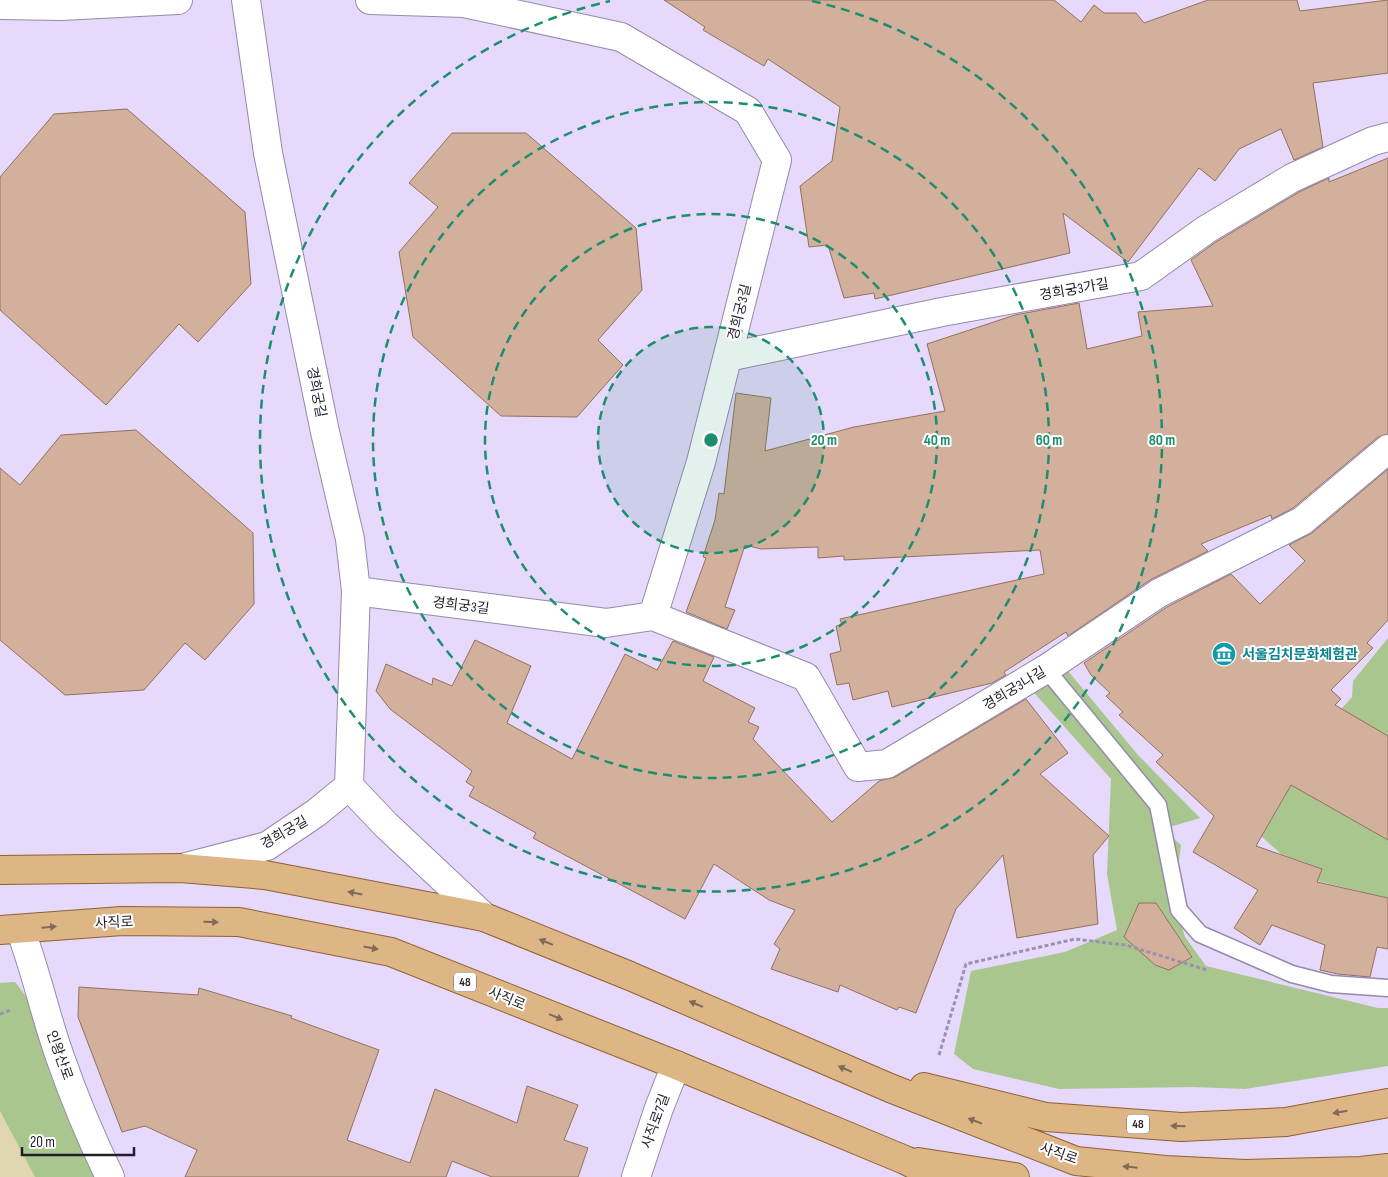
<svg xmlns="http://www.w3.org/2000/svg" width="1388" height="1177" font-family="'Sofia Sans Condensed','Noto Sans KR',sans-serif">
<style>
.green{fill:#a9c68f}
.sand{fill:#e0d7b2}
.building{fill:#d2b09c;stroke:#91715f}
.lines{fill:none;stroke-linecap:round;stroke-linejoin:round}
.service-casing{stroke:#968aaa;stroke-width:19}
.minor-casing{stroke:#968aaa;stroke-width:30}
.tertiary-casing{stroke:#968aaa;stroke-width:30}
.primary-casing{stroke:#8e6132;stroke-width:30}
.path{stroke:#9b91ac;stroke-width:3;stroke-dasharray:4 2.5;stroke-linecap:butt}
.service{stroke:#fff;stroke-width:16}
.minor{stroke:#fff;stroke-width:28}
.tertiary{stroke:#fff;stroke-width:28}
.primary{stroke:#deb686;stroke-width:28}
.oneway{fill:#806a58}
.ring{fill:none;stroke:#1c8e6f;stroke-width:2.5;stroke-dasharray:9 6}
.labels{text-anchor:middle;stroke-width:4;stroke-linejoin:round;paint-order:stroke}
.shield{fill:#fff;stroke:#65626b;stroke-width:1}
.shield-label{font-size:12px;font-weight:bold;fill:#231e2b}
.street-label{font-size:14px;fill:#231e2b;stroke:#fff}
.culture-label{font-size:14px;font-weight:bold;fill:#0d838f;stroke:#fff;text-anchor:start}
.centre{fill:#1c8e6f;stroke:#fff;stroke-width:2.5}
.ring-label{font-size:15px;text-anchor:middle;font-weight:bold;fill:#1c8e6f;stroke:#fff;stroke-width:4;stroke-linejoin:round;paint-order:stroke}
</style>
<rect width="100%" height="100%" fill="#e6d9fc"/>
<path class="green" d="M1388 638V898L1318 881 1322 869 1281 854 1261 836 1285 796V772L1352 697 1353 681Z
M1063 665 1138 755 1200 818 1163 829 1181 845 1174 899 1185 937 1206 966 1378 1008H1388V1066L1245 1089 1193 1087 1059 1089 973 1069 954 1054 971 971 1065 952 1117 930 1107 874 1111 779 1029 687Z
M15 982 31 1003 100 1177H0V983Z"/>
<path class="sand" d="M0 1111 35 1177H0Z"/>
<path class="building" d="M664 0H1054L1081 22 1094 5 1104 13H1136L1144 23 1208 0H1297L1300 11 1388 0V73L1313 83 1323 147 1294 160 1281 129 1239 149 1215 181 1199 168 1128 262 1063 213 1070 253 875 299 874 293 844 298 828 245 809 247 800 186 832 161 840 107 768 59 764 66 703 30 705 27Z
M127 109 245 212 251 284 198 342 179 324 106 405 0 310V177L54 114Z
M452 133H526L636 228 642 290 598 340 623 365 577 417 501 416 413 337 399 252 438 207 409 183Z
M1388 158V434L1378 437 1293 508 1272 519 1271 515 1201 544 1208 551 1150 580 1068 636 1066 632 1004 672 1006 675 992 683 892 707 888 691 853 700 849 683 837 685 830 654 841 651 836 626 842 625 840 619 1044 574 1040 550 844 560V556L818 558V547L761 549 745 545 725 607 735 610 727 629 686 612 706 558 703 557 715 520 719 493 724 494 736 393 771 398 765 451 854 427 945 411 927 344 1015 315 1079 303 1087 349 1142 336 1138 312 1213 306 1191 260 1216 242 1299 192 1329 178V182Z
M136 430 253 533 254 604 205 660 185 643 144 690 65 695 0 640V468L20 485 61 435Z
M1388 469V620L1367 643 1373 648 1331 690 1341 699 1335 705 1388 736V840L1291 785 1256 846 1322 869 1317 882 1388 898V949L1377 947 1370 977 1338 974 1320 970 1325 945 1272 925 1260 945 1234 928 1258 890 1193 852 1214 816 1156 762 1163 755 1119 715 1123 712 1106 696 1110 693 1091 675 1084 663 1167 607 1231 574 1260 604 1305 561 1289 545 1312 533Z
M475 640 531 666 507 723 572 759 625 654 657 670 673 641 714 657 703 681 755 708 748 722 759 727 753 739 832 822 879 781 895 777 1026 699 1068 753 1040 774 1109 836 1093 855 1098 924 1017 938 1003 855 956 909 916 1013 899 1007 897 1010 840 985 838 992 771 969 780 949 774 944 795 910 769 900 714 864 685 919 533 838 536 833 469 796 474 787 466 782 472 771 390 709 376 691 386 664 432 685 433 678 452 686Z
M1139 903H1156L1192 957 1169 970 1155 965 1124 937Z
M79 987 198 995 199 988 292 1016 291 1018 379 1050 347 1140 410 1163 435 1089 517 1123 527 1086 578 1105 564 1140 588 1148 578 1177H492L452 1161 446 1177H185L197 1150 145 1126 122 1132 78 1017Z"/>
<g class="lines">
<g class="service-casing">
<path id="service" d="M1046 669 1158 805 1179 910 1200 934 1292 974 1331 984 1388 988"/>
</g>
<g class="minor-casing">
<path id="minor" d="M246 0 268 153 325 432 350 539 356 591 349 786 386 825 484 917
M0 5 61 6 178 0
M728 357 942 312 1141 276 1207 229 1292 178 1373 141 1388 137
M356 591 606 623 653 616 701 462 777 160 748 111 621 37 464 3 370 0
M653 616 806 677 858 767 887 764 1046 669 1159 593 1302 521 1388 449
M186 867 267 846 316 813 349 786
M636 1177 659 1108 676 1065"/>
</g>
<g class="tertiary-casing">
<path id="tertiary" d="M20 929C36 971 45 1015 60 1057 74 1097 91 1138 110 1177"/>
</g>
<g class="primary-casing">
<path id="primary" d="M0 870 181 868 265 875 484 917 630 976 890 1088 1076 1161 1165 1170 1245 1174 1361 1171 1388 1168
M0 930 122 921 239 922 391 952 676 1065 905 1160 939 1177
M924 1087 1046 1117 1181 1127 1286 1122 1388 1103
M918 1162 1015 1177"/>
</g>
<path class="path" d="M0 1014 11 1010
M939 1055 966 964 1075 939 1126 945 1207 970"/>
<use href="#service" class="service"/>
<use href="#minor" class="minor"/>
<use href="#tertiary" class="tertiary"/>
<use href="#primary" class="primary"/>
</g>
<defs><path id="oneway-solid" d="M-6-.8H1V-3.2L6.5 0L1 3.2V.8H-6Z" transform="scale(1.25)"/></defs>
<g class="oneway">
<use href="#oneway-solid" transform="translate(355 893) rotate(-169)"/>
<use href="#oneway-solid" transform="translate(211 922) rotate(1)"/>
<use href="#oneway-solid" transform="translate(49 927) rotate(-5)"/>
<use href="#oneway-solid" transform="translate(546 942) rotate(-158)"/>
<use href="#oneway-solid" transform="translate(371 948) rotate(11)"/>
<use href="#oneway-solid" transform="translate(696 1004) rotate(-157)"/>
<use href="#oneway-solid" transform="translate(556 1017) rotate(22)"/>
<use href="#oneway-solid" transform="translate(845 1069) rotate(-157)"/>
<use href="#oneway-solid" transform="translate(1340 1112) rotate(170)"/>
<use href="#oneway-solid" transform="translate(975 1121) rotate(-159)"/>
<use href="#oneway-solid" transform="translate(1178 1126) rotate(-178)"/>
<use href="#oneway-solid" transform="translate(1130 1167) rotate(-174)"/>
</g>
<circle cx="711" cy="440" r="113" fill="#1c8e6f" fill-opacity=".12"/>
<g class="ring">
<circle cx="711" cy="440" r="113"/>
<circle cx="711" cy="440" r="226"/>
<circle cx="711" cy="440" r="338"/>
<path d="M812 1A451 451 0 1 1 610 1"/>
</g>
<defs>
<g id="museum-disc" transform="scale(1.25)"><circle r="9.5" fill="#0f9aa8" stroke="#fff"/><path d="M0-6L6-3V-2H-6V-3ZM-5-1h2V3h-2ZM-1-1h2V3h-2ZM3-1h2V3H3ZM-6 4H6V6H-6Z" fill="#fff"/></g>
</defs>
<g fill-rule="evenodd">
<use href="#museum-disc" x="1224" y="654"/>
</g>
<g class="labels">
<g class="shield">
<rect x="454" y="972.5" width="22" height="19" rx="4"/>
<rect x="1127" y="1114.5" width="22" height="19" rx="4"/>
</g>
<g class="shield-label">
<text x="465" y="986">48</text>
<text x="1138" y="1128">48</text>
</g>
<g class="street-label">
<text transform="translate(1074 289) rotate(-10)" y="5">경희궁3가길</text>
<text transform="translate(739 312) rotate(-76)" y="5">경희궁3길</text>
<text transform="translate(317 392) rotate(79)" y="5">경희궁길</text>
<text transform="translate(461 605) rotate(7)" y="5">경희궁3길</text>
<text transform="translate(1014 688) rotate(-31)" y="5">경희궁3나길</text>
<text transform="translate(284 832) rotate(-30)" y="5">경희궁길</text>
<text transform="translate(114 922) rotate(-3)" y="5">사직로</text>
<text transform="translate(507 998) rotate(22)" y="5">사직로</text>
<text transform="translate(60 1055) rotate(70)" y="5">인왕산로</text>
<text transform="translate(655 1121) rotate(-70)" y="5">사직로7길</text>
<text transform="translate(1059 1153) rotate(19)" y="5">사직로</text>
</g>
<g class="culture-label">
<text x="1242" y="659">서울김치문화체험관</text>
</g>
</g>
<circle cx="711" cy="440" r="8" class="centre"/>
<g class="ring-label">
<text x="824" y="445">20 m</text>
<text x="937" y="445">40 m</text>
<text x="1049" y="445">60 m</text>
<text x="1162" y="445">80 m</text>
</g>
<path d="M22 1147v8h112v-8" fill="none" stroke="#231e2b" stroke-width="2.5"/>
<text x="30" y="1147" font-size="15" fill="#231e2b" stroke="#ffffff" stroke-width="4" paint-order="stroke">20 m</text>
</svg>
